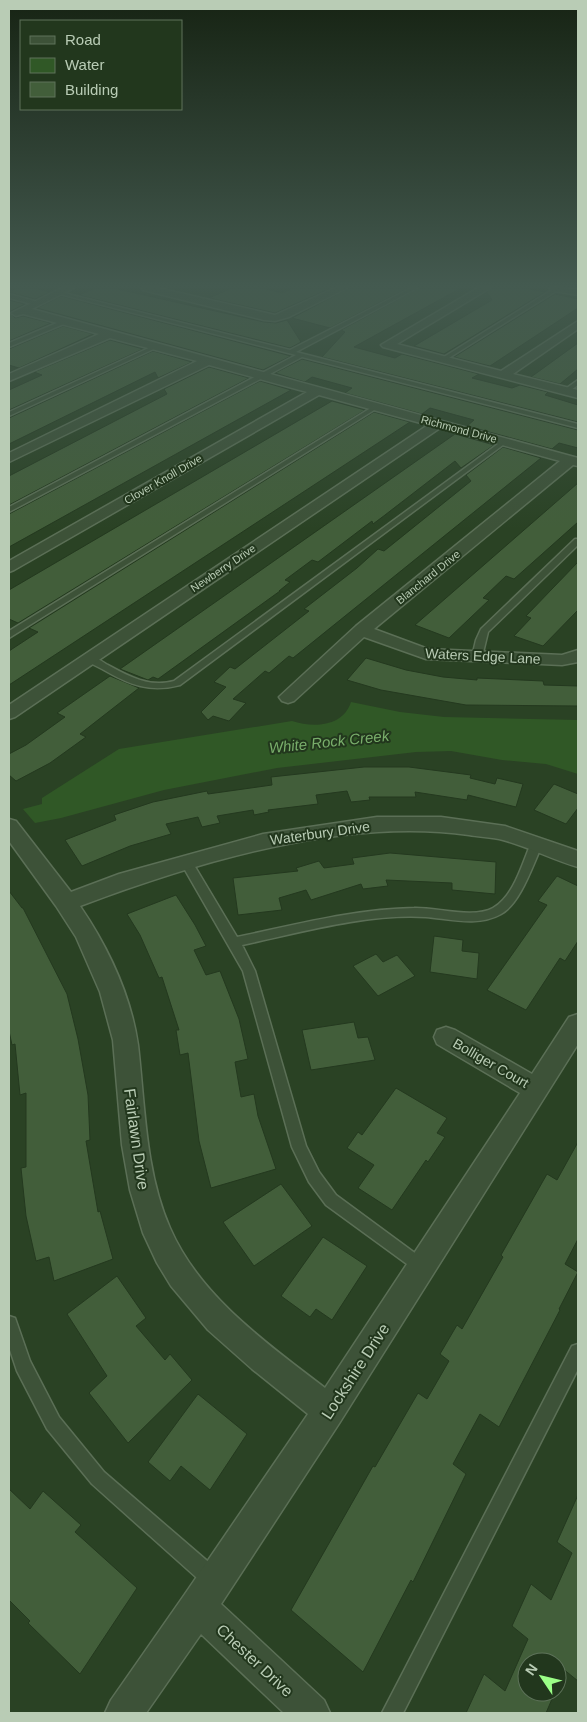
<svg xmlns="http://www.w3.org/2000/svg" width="587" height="1722" font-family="Arial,sans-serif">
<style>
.water{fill:#305826}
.building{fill:#425e3a;stroke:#24391f}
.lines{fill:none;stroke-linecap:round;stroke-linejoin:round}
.lane-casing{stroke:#5b6f56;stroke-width:3}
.street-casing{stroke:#5b6f56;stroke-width:3}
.lane{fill:#3d5238;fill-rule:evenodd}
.street{fill:#3d5238;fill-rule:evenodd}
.labels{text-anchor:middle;stroke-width:4;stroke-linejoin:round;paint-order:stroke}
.far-street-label{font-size:11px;fill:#b9ccb5;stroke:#22371d}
.street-label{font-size:14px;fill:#b9ccb5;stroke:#22371d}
.water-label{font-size:15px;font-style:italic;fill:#79ae6b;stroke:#22371d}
.near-street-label{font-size:16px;fill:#b9ccb5;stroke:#22371d}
</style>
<rect width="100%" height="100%" fill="#2a4224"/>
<path class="water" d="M351 702 400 712 444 717 578 720V774L546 764 502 760 451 751 416 752 277 768 164 790 61 818 35 823 23 809 42 804V798L119 749 292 721C313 728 343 727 351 702Z"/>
<path class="building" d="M18 288H34L50 292 35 299 9 292Z
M96 288H113L264 322 276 323 287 320 301 342 290 348 79 295Z
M232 288H262L282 293 293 288H331L275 313 209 298Z
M349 288H408L330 328 292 318Z
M419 288H461L354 347 395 358 402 354 479 374 472 378 512 388 520 385 548 392 545 395 578 405V422L322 357 345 332 341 330Z
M492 288H524L545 292 444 354 414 346 492 300 487 292Z
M555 294 578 299V308L490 366 454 357Z
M61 296 291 356 263 370 37 308Z
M9 300 25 304 9 312 15 318 23 316 51 323 9 341Z
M63 326 93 334 19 368 9 365V349Z
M110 340 143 349 9 410V390L42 375 34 372Z
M578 343V369L560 384 531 377Z
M153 351 192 362 158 378 155 372 9 444V418Z
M302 359 578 430V448L559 443 552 449 467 426 474 420 430 408 422 414 345 393 352 388 312 377 305 382 275 373Z
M209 367 249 378 9 505V476L167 394 164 389Z
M260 381 291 390 9 547V514Z
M332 401 365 410 18 623 9 619V590Z
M374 412 410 422 9 685V651L38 632 29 628Z
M455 434 494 445 461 468 455 461 385 515 373 524 372 521 318 562 312 560 285 580 290 582 279 591H280L158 679 153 677 148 680 120 669Z
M503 447 541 458 293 658 289 656 269 673 265 671 233 699 246 703 229 721 213 716 208 720 201 712 226 687 214 682 230 667 235 669 309 611 304 609 357 568 378 549 384 551 471 481 466 475Z
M578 483V522L514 579 506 576 483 598 489 600 449 638 415 625Z
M578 562V610L543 646 514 636 531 618 526 616Z
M366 658 406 670 443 677 477 680V678L543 681 544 685 578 686V706L466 705 381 690 347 680Z
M110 676 139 688 80 734 86 737 50 763 16 781 9 775V754L26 745 65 717 57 713Z
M364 767H409L471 775 470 778 495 784 497 778 523 784 516 807 468 795 467 800 415 792 416 797H369L370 800 351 802 347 791 316 795 318 804 268 810 269 812 254 815 253 810 217 816 220 823 202 827 198 817 166 824 171 834 130 846 82 866 65 840 116 820 114 815 153 802 207 791 208 794 272 785 271 777Z
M554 784 578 794V808L566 824 534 810Z
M390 853 496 862 495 894 452 890V883L386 880 388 886 363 889 361 884 311 900 306 890 279 898 282 910 238 915 233 878 298 871 296 868 319 861 324 868 354 864 352 858Z
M557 876 578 886V941L565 961 560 958 526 1010 487 990 547 905 538 901Z
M9 891 22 908H23L67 994 78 1039 88 1095 90 1140 86 1141 98 1212 100 1211 113 1259 54 1281 49 1257 36 1261 26 1216 21 1168 26 1167V1093L20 1095 15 1044 12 1045 9 1031Z
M176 895 195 925 206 946 194 950 206 975 220 971 239 1019 248 1059 235 1062 241 1097 254 1094 258 1116 276 1169 211 1188 199 1141 188 1053 180 1055 176 1030H179L162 977 159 978 140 935 127 914Z
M434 936 463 940 462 951 479 953 477 979 430 972Z
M376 954 383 962 397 955 415 976 378 996 353 966Z
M354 1022 358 1038 368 1037 375 1060 311 1070 302 1030Z
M396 1088 447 1118 437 1133 445 1137 428 1162 426 1160 392 1210 358 1188 374 1165 347 1148 358 1132 362 1135Z
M578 1142V1239L565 1264 578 1272 559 1309 560 1310 499 1427 480 1414 453 1464 466 1474 413 1582 411 1580 363 1672 291 1610 373 1466 375 1467 418 1393 427 1399 449 1361 440 1354 457 1325 462 1329 503 1257 501 1255 547 1174 557 1180Z
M281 1184 312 1226 254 1266 223 1222Z
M323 1237 367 1266 332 1320 316 1309 310 1317 281 1296Z
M117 1276 146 1318 136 1326 165 1360 170 1354 192 1380 128 1443 89 1393 107 1376 67 1314Z
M198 1394 247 1434 210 1490 181 1466 170 1481 148 1462Z
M9 1489 30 1509 43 1491 81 1525 75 1532 137 1588 80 1674 28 1623 30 1621 9 1600Z
M578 1495V1681L557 1664V1662H527V1692H555L546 1713H466L484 1674 505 1691 528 1639 512 1626 531 1584 551 1600 572 1553 557 1542Z"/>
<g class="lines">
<g class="lane-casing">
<path id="lane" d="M411 288H417L296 352 578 424V428L302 357 9 512V507L296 355 56 293V291L290 350Z
M555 288H561L444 361 439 360Z
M9 294 38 302 39 303 36 305 9 298Z
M64 320 66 323 9 347V343Z
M153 346 158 347 9 416V412Z
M578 380V385L568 392H564V390Z
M374 406 379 407 9 638V631Z
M502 441 507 442 180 685C150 693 130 685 104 670 97 666 89 663 83 658L85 656C92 655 100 660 106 664 128 676 149 688 174 681Z
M575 539H578V545L488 632 482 657 477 660 474 659 472 657 476 640 481 629Z
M537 839 543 843C533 864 521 903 501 914 478 927 450 919 426 917 368 913 298 933 242 945L255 971 306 1146 319 1172 336 1195 427 1262 430 1267 427 1272 422 1275 326 1205 309 1182 292 1147 243 971 181 863 187 859 191 860 237 937C295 925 354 909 414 908 436 907 473 919 493 908 514 896 522 864 531 843Z
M9 1316 15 1318 30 1361 59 1417 104 1472 220 1572 222 1579 220 1586 213 1588 206 1586 92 1484 47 1429 17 1371 9 1347Z
M578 1344V1369L403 1713H382L572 1346Z"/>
</g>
<g class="street-casing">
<path id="street" d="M62 288H74L32 309 578 458V466L573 465 374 629 428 649 562 655 578 650V662L562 665 426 659 364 637 294 701 288 703 282 701 279 697 356 626 560 461 440 428 15 717 9 719V705L428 425 319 395 14 570 9 572V561L307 392 209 365 9 462V453L197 361 110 338 9 381V374L99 334 23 314 16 316 11 313Z
M142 288H158L275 315 335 288H347L289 317 275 321 264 320 143 290Z
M478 288H490L397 344 501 371 578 321V329L513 374 578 390V398L383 347 381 345Z
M549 288 578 289V295L554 291Z
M377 817H441L505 826 578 851V867C553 860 529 847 503 840 492 837 480 837 469 835 344 817 197 862 80 906 108 947 131 996 138 1045 145 1105 145 1171 170 1228 200 1297 268 1344 325 1388L520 1093 437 1044 434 1037 437 1030 446 1027 455 1030 532 1074 569 1017 578 1014V1044L340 1422 221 1604 324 1700 330 1713H284L201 1634 146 1713H105L111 1700 185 1594 308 1414 252 1369 208 1330 171 1286 157 1263 143 1233 130 1190 122 1145 113 1040 100 992 76 937 56 906 9 841V819L16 821 71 892 119 874 263 834Z"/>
</g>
<use href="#lane" class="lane"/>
<use href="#street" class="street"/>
</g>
<linearGradient id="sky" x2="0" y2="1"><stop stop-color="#172414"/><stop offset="0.54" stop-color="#445a50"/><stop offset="1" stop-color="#445a50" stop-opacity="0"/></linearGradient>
<rect width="587" height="529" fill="url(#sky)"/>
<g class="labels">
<g class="far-street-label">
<text transform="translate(459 429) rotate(15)" y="4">Richmond Drive</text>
<text transform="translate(163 479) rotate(-30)" y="4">Clover Knoll Drive</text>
<text transform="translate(223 568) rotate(-34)" y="4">Newberry Drive</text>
<text transform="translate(428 577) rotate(-39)" y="4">Blanchard Drive</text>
</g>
<g class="street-label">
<text transform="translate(483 656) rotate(3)" y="5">Waters Edge Lane</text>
<text transform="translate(320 833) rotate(-8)" y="5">Waterbury Drive</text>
<text transform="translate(491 1063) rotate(30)" y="5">Bolliger Court</text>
</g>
<g class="water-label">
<text transform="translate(329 742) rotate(-6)" y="5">White Rock Creek</text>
</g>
<g class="near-street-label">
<text transform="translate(137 1139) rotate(82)" y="6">Fairlawn Drive</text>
<text transform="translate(355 1371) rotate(-57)" y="6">Lockshire Drive</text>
<text transform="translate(255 1660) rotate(43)" y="6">Chester Drive</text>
</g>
</g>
<rect width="587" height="1722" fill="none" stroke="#b9ccb5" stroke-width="20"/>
<rect x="20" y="20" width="162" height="90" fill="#22371d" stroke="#5e735a"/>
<rect x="30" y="36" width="25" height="8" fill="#3d5238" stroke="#5e735a"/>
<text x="65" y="45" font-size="15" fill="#b9ccb5">Road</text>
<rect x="30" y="58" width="25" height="15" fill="#305826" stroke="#5e735a"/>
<text x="65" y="70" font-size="15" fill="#b9ccb5">Water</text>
<rect x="30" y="82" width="25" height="15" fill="#425e3a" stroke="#5e735a"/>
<text x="65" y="95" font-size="15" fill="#b9ccb5">Building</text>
<g transform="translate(542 1677) rotate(305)"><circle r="24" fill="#22371d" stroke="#5e735a"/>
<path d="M0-4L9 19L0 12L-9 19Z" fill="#9bff87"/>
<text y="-8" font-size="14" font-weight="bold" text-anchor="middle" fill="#b9ccb5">N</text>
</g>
</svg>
